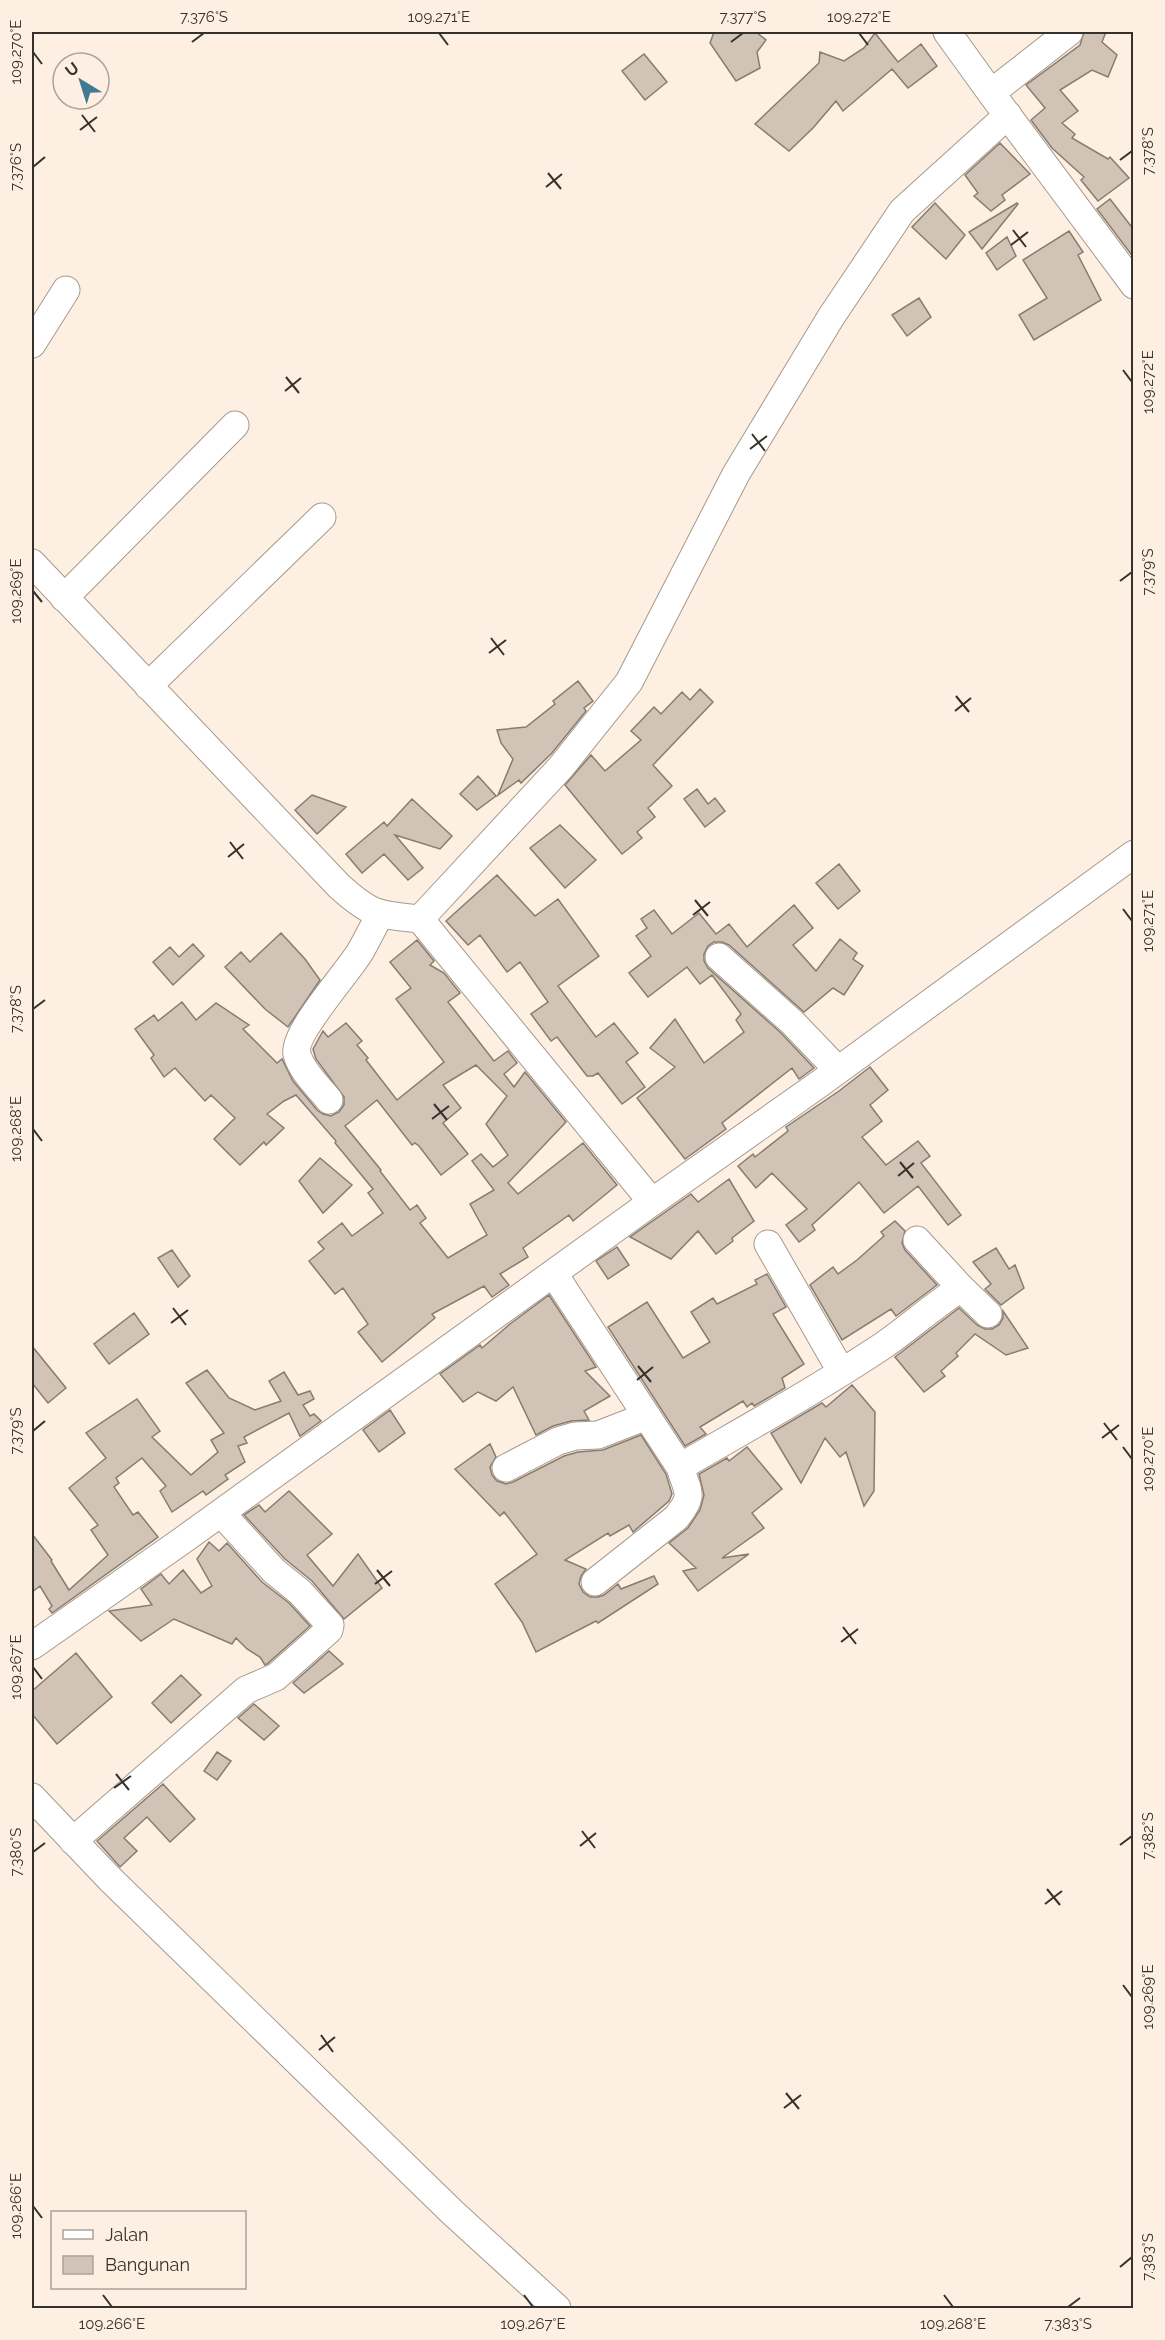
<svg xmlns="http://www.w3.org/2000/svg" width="1165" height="2340" font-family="Raleway,sans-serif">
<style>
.building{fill:#d1c4b6;stroke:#887c6f;stroke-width:1.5;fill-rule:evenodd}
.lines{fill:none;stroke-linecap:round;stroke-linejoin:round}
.minor-casing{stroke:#a69a8c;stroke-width:29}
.minor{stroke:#fff;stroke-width:27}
.ticks{fill:none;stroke:#36312c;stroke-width:2}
.neatline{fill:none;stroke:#36312c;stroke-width:2}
.ticks-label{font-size:15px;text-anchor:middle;fill:#36312c}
</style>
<rect width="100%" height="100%" fill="#fdefe1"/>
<path class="building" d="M714 32H756L766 40 757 52 760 68 736 81 710 43Z
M1084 32H1106L1102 42 1117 55 1108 77 1092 70 1060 90 1078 111 1062 123 1075 134 1072 138 1108 159 1110 157 1129 178 1098 201 1081 180 1084 177 1052 148 1031 120 1045 108 1026 85 1080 45Z
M875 33 898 62 921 44 937 66 908 88 892 69 843 111 836 101 813 128 789 151 755 124 819 63 820 52 844 61 864 48Z
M644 54 667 82 645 100 622 71Z
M1000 143 1030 174 1002 195 1005 200 991 211 974 196 978 193 965 175Z
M1110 199 1134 230V258L1097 209Z
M935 203 965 235 946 259 912 227Z
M1017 203 1018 204 982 249 969 232Z
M1069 231 1083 252 1078 255 1101 300 1034 340 1019 315 1047 298 1023 260Z
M1007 237 1016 256 997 270 986 253Z
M919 298 931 317 907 336 892 315Z
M578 681 593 701 584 708 586 711 552 753 521 783 519 780 498 795 513 759 501 743 497 730 526 727 555 704 553 701Z
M700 689 713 702 653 765 672 786 648 808 655 817 637 832 642 838 622 854 565 785 591 755 605 771 641 740 631 731 654 707 661 714 682 692 690 700Z
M478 776 496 796 477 810 460 794Z
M697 789 708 804 715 798 725 811 705 827 684 799Z
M312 795 346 807 317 834 295 810Z
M412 799 452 836 440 849 395 835 423 868 408 880 384 854 362 873 346 854 384 822 387 826Z
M560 825 596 860 565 888 530 848Z
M839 864 860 891 838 909 816 883Z
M497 875 535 916 558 899 599 956 558 986 596 1037 614 1023 638 1053 626 1062 645 1087 622 1104 598 1073 593 1076H587L557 1037 551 1041 531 1014 548 1002 520 962 507 972 480 935 468 945 446 921Z
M794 905 813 928 793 945 816 971 840 939 857 953 853 959 863 966 844 995 833 988 804 1012 729 945 722 942H714L708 946 704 954V961L708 968 781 1033 814 1068 799 1079 792 1068 722 1123 726 1129 685 1159 637 1098 675 1067 650 1048 675 1019 704 1063 744 1032 736 1020 741 1014 712 975 700 984 687 967 648 997 629 973 651 956 636 936 647 928 641 919 654 910 672 934 699 913 716 934 729 924 747 947Z
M281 933 305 959 320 980 288 1027 265 1009 225 967 241 952 250 962Z
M417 940 434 961 430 965 444 973 460 993 448 1002 494 1061 508 1051 517 1063 504 1074 514 1087 525 1072 566 1122 508 1183 518 1194 583 1143 617 1185 573 1221 569 1215 523 1248 528 1257 500 1274 509 1285 492 1297 484 1286 432 1314 435 1318 382 1362 358 1332 368 1324 343 1288 335 1294 309 1261 324 1249 318 1242 342 1223 352 1236 383 1213 368 1193 373 1189 335 1143 336 1141 296 1095 284 1101 267 1114 284 1128 266 1145 264 1142 240 1165 214 1139 235 1118 211 1095 205 1101 175 1068 164 1077 151 1058 154 1055 135 1029 154 1015 158 1021 182 1002 196 1020 216 1003 249 1025 243 1029 277 1063 282 1059 293 1081 317 1110 323 1114 331 1116 339 1112 344 1105V1097L316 1059 313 1049 323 1031 328 1037 346 1023 362 1041 357 1045 368 1058 366 1060 397 1100 444 1062 396 999 411 988 390 962ZM476 1065 507 1096 486 1124 508 1155 493 1167 481 1154 472 1161 494 1190 470 1204 487 1235 448 1258 420 1223 426 1218 417 1205 410 1210 380 1171 381 1170 345 1126 377 1100 412 1145 415 1143 419 1146 441 1175 468 1154 443 1123 461 1108 443 1085Z
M193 944 204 956 173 985 153 962 170 947 179 957Z
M870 1067 888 1090 870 1105 882 1121 862 1137 886 1165 918 1141 930 1156 921 1163 961 1215 948 1225 918 1186 884 1213 859 1182 812 1225 815 1230 799 1242 786 1225 807 1209 772 1173 756 1188 738 1166 753 1154 755 1157 788 1131 786 1127 839 1091Z
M320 1158 352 1185 323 1213 299 1181Z
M729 1179 754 1221 732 1238 733 1241 716 1254 698 1231 671 1259 630 1237 691 1194 698 1202Z
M895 1221 905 1231 902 1243 905 1250 937 1285 896 1316 891 1309 842 1340 810 1285 833 1267 838 1274 857 1260 884 1236 881 1232Z
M617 1247 629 1265 608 1279 596 1261Z
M996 1248 1009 1269 1015 1265 1024 1288 1001 1305 985 1289 991 1284 973 1262Z
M172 1250 190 1276 178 1287 158 1258Z
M767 1274 786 1307 773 1314 804 1364 782 1378 785 1388 754 1406 752 1403 747 1407 743 1401 700 1427 706 1434 685 1446 608 1327 647 1302 683 1358 710 1342 691 1312 713 1298 717 1304 757 1284 755 1280Z
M549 1295 596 1367 585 1371 610 1396 584 1411 589 1420 571 1421 553 1426 536 1435 513 1387 496 1401 478 1392 463 1402 440 1374 480 1345 482 1348 510 1324Z
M959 1308 977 1325 985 1329H992L999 1325 1003 1318V1311L1028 1348 1006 1355 975 1334 956 1353 958 1356 941 1371 945 1376 924 1392 895 1357Z
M134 1313 149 1334 109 1364 94 1344Z
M32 1346 66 1388 48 1403 32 1383Z
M207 1370 229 1398 255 1410 281 1401 269 1381 284 1372 298 1395 310 1391 314 1399 303 1405 310 1416 314 1414 321 1421 300 1436 289 1413 244 1437 247 1443 238 1446 245 1462 225 1475 228 1479 206 1495 203 1491 172 1512 160 1491 166 1486 142 1458 116 1478 119 1483 114 1487 133 1515 138 1512 158 1537 52 1613 49 1609 52 1606 40 1586 32 1592V1534L52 1560 51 1561 69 1590 108 1555 91 1530 98 1525 69 1488 106 1458 86 1433 137 1399 160 1431 152 1437 191 1475 218 1452 211 1440 224 1433 186 1383Z
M852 1385 875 1412 874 1491 864 1506 846 1452 840 1457 825 1438 801 1483 771 1433 822 1403 826 1407Z
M390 1410 405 1433 379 1452 363 1430Z
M641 1435 666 1474 672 1494 669 1501 633 1532 629 1525 610 1536 608 1533 565 1560 586 1569 581 1576 579 1584 583 1592 590 1597H598L604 1595 618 1584 621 1589 654 1576 658 1584 598 1623 596 1621 536 1652 522 1622 495 1584 537 1554 504 1512 500 1516 455 1469 490 1444 496 1457 490 1467 492 1475 497 1481 506 1484 513 1482 564 1456 578 1452 603 1450Z
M747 1447 782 1489 752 1513 764 1528 722 1558 749 1554 698 1591 683 1571 696 1568 669 1543 688 1528 700 1510 704 1495 699 1474 727 1458 729 1461Z
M289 1491 332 1534 307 1555 333 1586 358 1554 382 1588 344 1619 312 1581 285 1559 244 1515 259 1505 265 1512Z
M209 1542 219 1551 227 1543 262 1582 289 1603 310 1626 267 1664 265 1665 260 1657 247 1649 236 1638 232 1644 174 1619 141 1641 109 1611 152 1605 141 1589 161 1574 169 1584 183 1570 201 1593 212 1586 197 1559Z
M329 1651 343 1664 304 1693 293 1683Z
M76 1653 112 1697 57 1744 32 1714V1691Z
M181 1675 201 1695 171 1723 152 1703Z
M254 1704 279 1726 264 1740 238 1718Z
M217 1752 231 1761 217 1780 204 1771Z
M163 1784 195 1819 170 1842 147 1817 124 1838 137 1851 120 1867 97 1841Z"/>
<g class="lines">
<g class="minor-casing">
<path id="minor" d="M947 32 991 93 1134 285
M991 93 1069 32
M32 344 66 290
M32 563 339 886C371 915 378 915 420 919L652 1202
M64 598 235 425
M148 686 322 517
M420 919 561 767 629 682 736 474 831 317 902 211 1008 115
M719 957 792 1022 838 1070
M329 1100C319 1087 301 1071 297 1054 292 1034 348 972 360 952 367 940 373 927 380 915
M917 1240 961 1288 988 1314
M768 1244 841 1371
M554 1274 680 1467C688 1493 695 1495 676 1518L595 1582
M680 1467C749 1427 818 1389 884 1345 910 1327 934 1305 961 1288
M506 1468 558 1441 575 1436 598 1435 647 1416
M32 1646 183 1540 652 1202 822 1082 1134 854
M32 1797 109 1878 452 2212 557 2308
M73 1841 246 1690 276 1677 329 1630 330 1625 300 1592 274 1571 221 1513"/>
</g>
<use href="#minor" class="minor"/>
</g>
<path class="ticks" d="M439 33 448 45M859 33 868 45M192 42 204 33M731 42 743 33M33 52 42 64M82 115 95 132M80 130 97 117M1120 160 1132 151M33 167 45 157M548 173 561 189M546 187 562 174M1013 230 1026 247M1011 245 1028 232M1123 370 1132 382M286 377 299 393M285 391 301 378M752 434 765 451M750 449 767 436M1120 581 1132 572M33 591 42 602M491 638 504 655M489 653 506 640M956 696 969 712M955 711 971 698M230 842 243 859M228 857 244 844M695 900 708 916M1123 909 1132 921M693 915 710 902M33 1009 45 1000M434 1104 447 1120M432 1119 449 1106M33 1129 42 1141M900 1162 913 1178M898 1176 914 1163M173 1308 186 1325M171 1323 188 1310M638 1366 651 1382M637 1380 653 1367M1104 1423 1117 1440M33 1431 45 1421M1102 1438 1119 1425M1123 1447 1132 1459M377 1570 390 1586M375 1584 392 1571M843 1627 856 1644M841 1642 858 1629M33 1667 42 1679M116 1774 129 1790M114 1788 131 1776M582 1831 595 1848M1120 1845 1132 1836M580 1846 596 1833M33 1852 45 1843M1047 1889 1060 1905M1045 1904 1062 1891M1123 1985 1132 1997M321 2035 333 2052M319 2050 335 2037M786 2093 799 2109M784 2108 801 2095M33 2206 42 2218M1120 2267 1132 2257M103 2295 112 2307M524 2295 533 2307M944 2295 953 2307M1068 2307 1080 2298"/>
<rect width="1165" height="2340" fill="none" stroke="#fdefe1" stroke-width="66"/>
<rect x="51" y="2211" width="195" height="78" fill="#fdefe1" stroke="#ada399" stroke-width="1.5"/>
<rect x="63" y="2230" width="30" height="9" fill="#ffffff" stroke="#ada399" stroke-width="1.5"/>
<text x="105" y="2241" font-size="18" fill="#36312c">Jalan</text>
<rect x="63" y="2256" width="30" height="18" fill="#d1c4b6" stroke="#ada399" stroke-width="1.5"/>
<text x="105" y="2271" font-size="18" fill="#36312c">Bangunan</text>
<g transform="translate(81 81) rotate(322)"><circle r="28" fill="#fdefe1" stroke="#ada399" stroke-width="1.5"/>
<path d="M0-4.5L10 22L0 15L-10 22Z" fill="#407b93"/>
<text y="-9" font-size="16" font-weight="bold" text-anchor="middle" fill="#36312c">U</text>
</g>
<rect x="33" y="33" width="1099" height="2274" class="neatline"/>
<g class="ticks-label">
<text x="204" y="22">7.376°S</text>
<text x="439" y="22">109.271°E</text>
<text x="743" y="22">7.377°S</text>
<text x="859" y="22">109.272°E</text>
<text transform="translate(16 52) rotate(-90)" y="5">109.270°E</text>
<text transform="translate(1148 151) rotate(-90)" y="5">7.378°S</text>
<text transform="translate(16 167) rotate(-90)" y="5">7.376°S</text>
<text transform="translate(1148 382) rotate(-90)" y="5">109.272°E</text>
<text transform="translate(1148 572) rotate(-90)" y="5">7.379°S</text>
<text transform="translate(16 591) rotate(-90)" y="5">109.269°E</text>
<text transform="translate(1148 921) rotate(-90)" y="5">109.271°E</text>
<text transform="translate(16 1009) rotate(-90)" y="5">7.378°S</text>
<text transform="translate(16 1129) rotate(-90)" y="5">109.268°E</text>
<text transform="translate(16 1431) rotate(-90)" y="5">7.379°S</text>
<text transform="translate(1148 1459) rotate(-90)" y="5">109.270°E</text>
<text transform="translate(16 1667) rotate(-90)" y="5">109.267°E</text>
<text transform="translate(1148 1836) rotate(-90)" y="5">7.382°S</text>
<text transform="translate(16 1852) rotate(-90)" y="5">7.380°S</text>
<text transform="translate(1148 1997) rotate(-90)" y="5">109.269°E</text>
<text transform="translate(16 2206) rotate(-90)" y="5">109.266°E</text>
<text transform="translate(1148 2257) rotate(-90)" y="5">7.383°S</text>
<text x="112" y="2329">109.266°E</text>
<text x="533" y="2329">109.267°E</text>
<text x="953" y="2329">109.268°E</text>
<text x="1068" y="2329">7.383°S</text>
</g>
</svg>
